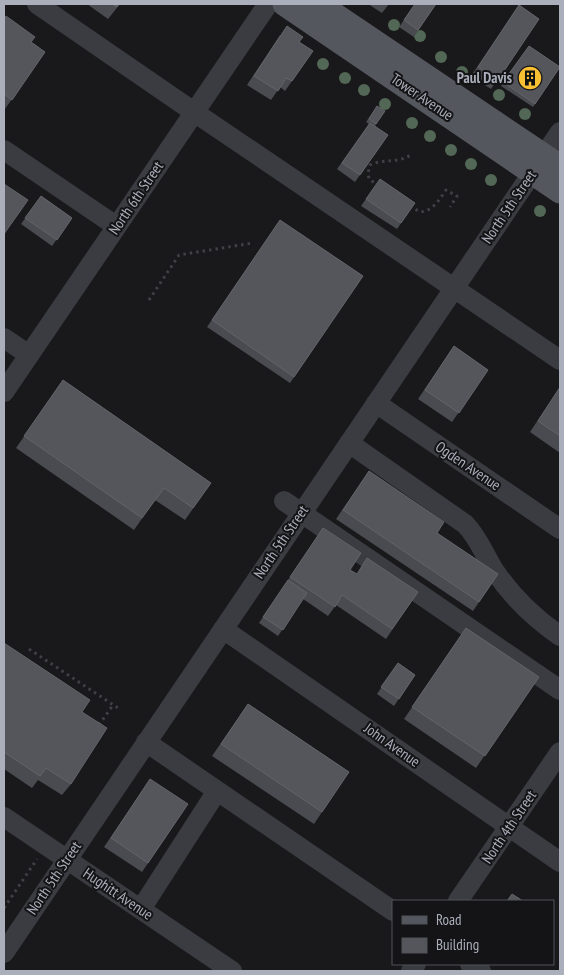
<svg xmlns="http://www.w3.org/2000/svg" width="564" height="975" font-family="'PT Sans Narrow',sans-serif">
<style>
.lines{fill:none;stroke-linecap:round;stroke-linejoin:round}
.path{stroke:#3f4147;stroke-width:3;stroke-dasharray:2.5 4;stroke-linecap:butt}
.minor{stroke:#3b3c42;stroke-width:20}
.major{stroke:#55575f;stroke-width:25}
.tree{fill:#526755}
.wall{fill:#4a4b50}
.building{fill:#55565c;stroke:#62646a}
.labels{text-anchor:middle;stroke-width:4;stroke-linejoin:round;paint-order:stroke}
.poi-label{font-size:15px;font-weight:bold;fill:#abafbb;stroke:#141416;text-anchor:end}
.street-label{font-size:15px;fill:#abafbb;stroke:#141416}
</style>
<rect width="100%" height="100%" fill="#19191b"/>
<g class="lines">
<path class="path" d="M379 186 369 179 368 173 370 165C385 158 398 164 412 154
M410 206 420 212C433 211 439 200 446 190L457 196 450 207
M149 300 179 255 253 243
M29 649 121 710
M99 725 113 705
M4 908 37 859"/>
<path class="minor" d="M37 4 194 112 560 360
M4 150 116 226
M4 338 29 355
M4 392 268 4
M376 403 560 529
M349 443 465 524C478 537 484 554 494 570 512 597 534 618 560 636
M284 501 560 690
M223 629 560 862
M146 742 393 911
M4 817 232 971
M458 901 560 752
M141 909 217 791
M4 953 560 132
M470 964 481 971
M411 971 416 964"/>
<path class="major" d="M285 4 560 191
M318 4 560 167"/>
</g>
<g class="tree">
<circle cx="394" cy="25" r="6"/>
<circle cx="420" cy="36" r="6"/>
<circle cx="441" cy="57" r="6"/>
<circle cx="323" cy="64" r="6"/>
<circle cx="462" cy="72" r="6"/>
<circle cx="345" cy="78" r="6"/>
<circle cx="364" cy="90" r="6"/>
<circle cx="499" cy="95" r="6"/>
<circle cx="385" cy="104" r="6"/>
<circle cx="525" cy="114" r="6"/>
<circle cx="412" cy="123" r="6"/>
<circle cx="430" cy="136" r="6"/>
<circle cx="451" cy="150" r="6"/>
<circle cx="471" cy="164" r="6"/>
<circle cx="491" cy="180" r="6"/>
<circle cx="540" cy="211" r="6"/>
</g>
<path class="wall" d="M87 4H120L108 19Z
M368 4H389L382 13Z
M415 4H436L414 37 399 27Z
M519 5 539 19 491 89 471 76Z
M4 20 31 42 45 52 5 109 4 108Z
M280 35 299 42 313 51 285 91 280 87 271 100 247 85Z
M529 46 560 67 533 107 501 86Z
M377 106 385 111 375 126 388 135 355 182 337 169 369 124 366 122Z
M380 179 415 203 397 229 361 206Z
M41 196 72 218 52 246 21 224Z
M280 220 363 276 290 383 207 327Z
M454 346 488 370 452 422 418 399Z
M63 380 211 483 185 520 155 500 134 530 16 448Z
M560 387V453L530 432Z
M369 471 437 533 498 574 473 611 336 519Z
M323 528 350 570 356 574 418 592 386 639 336 605 328 616 303 599 278 636 259 623Z
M466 628 539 677 476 768 404 719Z
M4 643 82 712 71 784 62 795 38 780 32 788 4 769Z
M398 663 415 675 394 706 377 694Z
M248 704 349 772 314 824 212 756Z
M150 779 188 804 142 872 104 847Z"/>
<path class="building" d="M112 4H119L117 7Z
M415 4H436L418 30 404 20Z
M519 5 539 19 498 80 478 67Z
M6 16 35 37 31 42 45 52 12 100 4 94V20Z
M287 26 303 37 299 42 313 51 292 81 286 78 278 91 254 76Z
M529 46 560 67 535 104 503 82Z
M377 106 385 111 376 124 369 119Z
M370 123 388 135 360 175 342 163Z
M380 179 415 203 401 223 366 199Z
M4 184 28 200 4 234Z
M41 196 72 218 57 240 25 218Z
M280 220 363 276 294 377 212 320Z
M454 346 488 370 459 413 425 390Z
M63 380 211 483 193 508 164 488 142 518 24 436Z
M560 387V436L538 421Z
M369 471 444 522 437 533 498 574 479 602 343 510Z
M323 528 361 553 350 570 357 574 367 558 418 592 392 629 342 595 335 607 290 577Z
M288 580 307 593 283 630 263 617Z
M466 628 539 677 485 756 412 707Z
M4 643 90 700 82 712 107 728 71 784 46 768 40 776 4 752Z
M398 663 415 675 399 699 381 687Z
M248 704 349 772 322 812 221 744Z
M150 779 188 804 148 863 111 838Z
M512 894 523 901H507Z"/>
<defs>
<g id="building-disc" transform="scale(1.25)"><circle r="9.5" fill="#f9c033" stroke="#141416"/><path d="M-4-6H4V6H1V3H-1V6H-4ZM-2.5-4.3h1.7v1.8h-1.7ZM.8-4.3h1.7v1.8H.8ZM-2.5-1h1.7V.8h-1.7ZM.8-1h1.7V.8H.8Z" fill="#111"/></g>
</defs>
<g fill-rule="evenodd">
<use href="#building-disc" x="530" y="78"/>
</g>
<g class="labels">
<g class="poi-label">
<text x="512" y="83">Paul Davis</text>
</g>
<g class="street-label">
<text transform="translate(422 97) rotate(34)" y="5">Tower Avenue</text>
<text transform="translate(136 198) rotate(-56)" y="5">North 6th Street</text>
<text transform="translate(509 207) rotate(-56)" y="5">North 5th Street</text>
<text transform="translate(468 466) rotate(34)" y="5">Ogden Avenue</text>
<text transform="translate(281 542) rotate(-56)" y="5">North 5th Street</text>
<text transform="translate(392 745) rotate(35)" y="5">John Avenue</text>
<text transform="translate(509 827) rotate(-56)" y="5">North 4th Street</text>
<text transform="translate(54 878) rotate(-56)" y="5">North 5th Street</text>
<text transform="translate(118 894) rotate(34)" y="5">Hughitt Avenue</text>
</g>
</g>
<rect width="564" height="975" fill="none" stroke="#abafbb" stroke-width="10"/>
<rect x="392" y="900" width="162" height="65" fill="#141416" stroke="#505258"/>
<rect x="402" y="916" width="25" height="8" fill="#55575f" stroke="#505258"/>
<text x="436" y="925" font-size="15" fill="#abafbb">Road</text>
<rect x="402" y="938" width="25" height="15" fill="#55565c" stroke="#505258"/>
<text x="436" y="950" font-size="15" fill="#abafbb">Building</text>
</svg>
